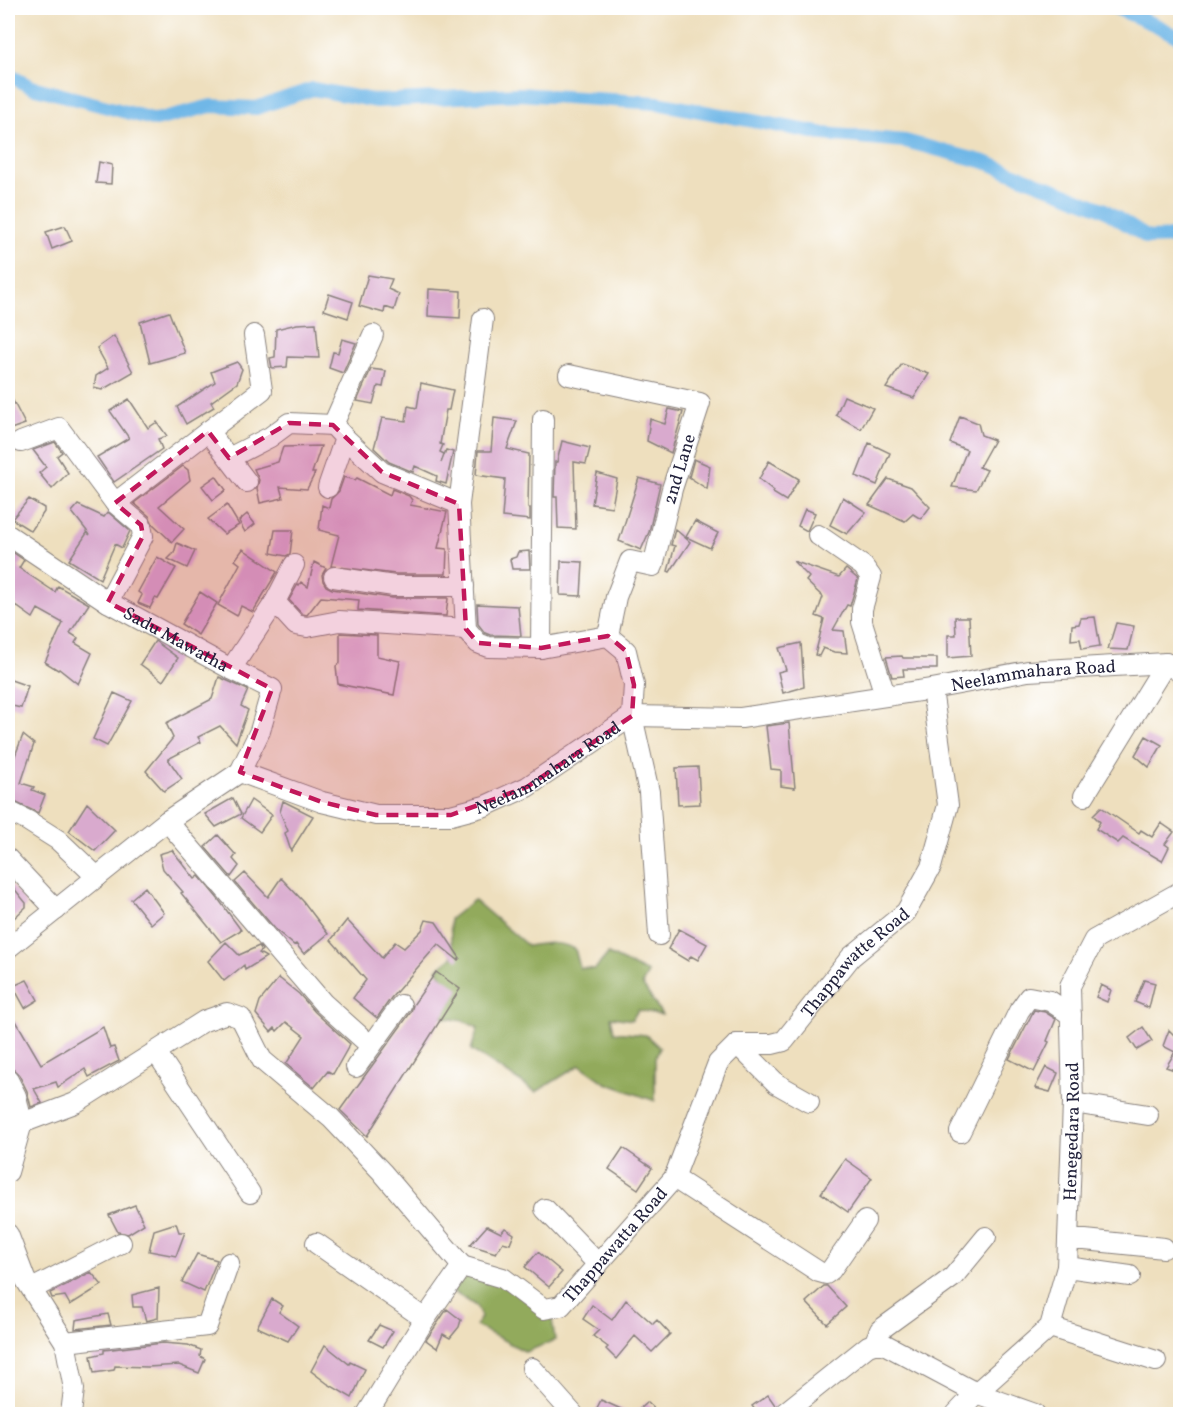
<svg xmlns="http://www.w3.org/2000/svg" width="1188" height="1422" font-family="Vollkorn,serif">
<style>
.forest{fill:#92aa5c;stroke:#5a664c;stroke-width:1.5}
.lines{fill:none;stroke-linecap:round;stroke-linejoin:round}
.canal{stroke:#70b7e7;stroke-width:14}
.building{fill:#d9aace}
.minor-casing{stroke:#88807c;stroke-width:22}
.minor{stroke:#fff;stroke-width:20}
.marked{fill:#c2185b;fill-opacity:0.2;stroke:#c2185b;stroke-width:4.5;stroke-dasharray:12 8;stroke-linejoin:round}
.labels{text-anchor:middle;stroke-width:5;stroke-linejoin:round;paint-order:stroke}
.street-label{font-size:18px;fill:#22223b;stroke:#fff}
</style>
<rect width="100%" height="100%" fill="#fff"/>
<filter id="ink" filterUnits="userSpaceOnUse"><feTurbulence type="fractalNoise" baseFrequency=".0167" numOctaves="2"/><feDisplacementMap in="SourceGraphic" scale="12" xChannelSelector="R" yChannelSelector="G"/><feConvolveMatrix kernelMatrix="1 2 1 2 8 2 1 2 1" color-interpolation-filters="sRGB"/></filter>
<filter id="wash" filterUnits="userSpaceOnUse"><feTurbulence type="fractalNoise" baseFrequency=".008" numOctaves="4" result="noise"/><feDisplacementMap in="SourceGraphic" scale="24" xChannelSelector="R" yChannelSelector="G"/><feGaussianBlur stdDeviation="1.35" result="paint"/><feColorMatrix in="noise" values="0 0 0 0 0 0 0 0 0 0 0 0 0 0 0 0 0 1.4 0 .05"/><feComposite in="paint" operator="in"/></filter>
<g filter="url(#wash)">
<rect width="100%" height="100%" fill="#eedfbe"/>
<path class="forest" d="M474 900 528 946C544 943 559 941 575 949L580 968 595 969 608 954 648 973 642 984 662 1015 638 1010 632 1020 611 1017 614 1032 646 1035 660 1048 655 1058V1101L606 1083 580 1065 536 1092 471 1050 478 1028 464 1021 439 1017 453 994 437 969 452 957 450 919Z
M466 1274 505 1283 551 1313 555 1340 526 1352 476 1326 481 1317 476 1306 452 1291Z"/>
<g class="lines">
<path class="canal" d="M1116 8 1156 25 1180 38
M8 75 32 87 156 120 211 106 256 108 313 89 377 101 519 94 657 103 824 134 905 141 985 162 1103 209 1148 238 1177 237 1180 235"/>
</g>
<g id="blocks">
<path class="building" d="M99 162 112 165 111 184 96 183Z
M65 226 72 241 52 249 46 232Z
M368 275 392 279 388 289 399 294 394 310 385 307 384 313 359 306Z
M429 289 461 291 460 318 428 316Z
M329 294 353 302 348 318 324 310Z
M169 312 185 353 150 363 140 322Z
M316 323 319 358 288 357 287 367 272 368 270 358 275 357 276 329 297 324Z
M114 336 133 372 102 390 94 388 96 376 108 368 97 348Z
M342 339 356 343 343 373 329 368 333 352 338 353Z
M237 362 242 369 237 383 211 402 214 407 186 424 177 407 215 382 211 372Z
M902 364 929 374 914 398 886 388Z
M371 369 386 371 383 387 378 386 373 404 357 401Z
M421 383 453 390 449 410H446L440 444 443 445 440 452 444 454 441 463 446 450 453 452 446 484 436 481 437 476 415 466 413 472 389 462 374 448 382 418 406 421 408 406 417 408Z
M8 391 25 424 8 430Z
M844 396 873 408 861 429 836 415Z
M129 399 148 428 157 422 167 436 158 439 162 449 114 482 97 457 129 438 110 411Z
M669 409 683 412 671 453 647 441 650 419 665 424Z
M960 416 978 423 981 435 994 440 979 467 987 470 976 490 952 487 967 450 950 443Z
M494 418 517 421 507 449 529 454 528 508H530V520L502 517 505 479 476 475 478 451H491Z
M562 441 590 448 586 464 574 462 576 529 558 528 557 497H554L555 462H557Z
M55 442 62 452 57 456 68 473 52 489 39 473 46 467 33 450Z
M869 443 890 453 877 485 856 476Z
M321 446 312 473H315L307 489 280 487 283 498 260 503 257 488 259 480 254 469 278 462 283 447Z
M694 459 710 466 707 489 689 477Z
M769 461 799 479 786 501 773 493 774 491 759 479Z
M183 466 188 470 190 480 159 506 184 529 172 542 153 524 149 516 134 503Z
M597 473 617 479 612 507 592 504Z
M216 476 226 490 213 500 202 486Z
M344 477 355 480 357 478 390 495 392 489 409 496 412 500 410 505 447 512 438 548 447 549 446 574H395L331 566 339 535 319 530 322 505 329 508 331 499 339 491Z
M639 478 660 484 649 532 641 550 619 541Z
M888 479 911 487 930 507 921 519 913 514 905 521 869 505Z
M843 497 866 512 847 534 830 525Z
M29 499 44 508V512L31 531 12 519Z
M78 505 104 517 108 512 130 531 122 548 115 544 100 579 69 560 87 533 90 535 72 512Z
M227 505 239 525 224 534 208 519Z
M805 509 815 513 807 531 798 526Z
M247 514 255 524 245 532 239 521Z
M695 521 718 533 710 548 686 537Z
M675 529 690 542 670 572 668 571 675 546 671 545Z
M275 530H293L290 554 286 556 271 553Z
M177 543 195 551 187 568 168 559 174 553Z
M8 549 24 560 19 568 55 592 58 586 89 604 70 633 78 638 75 643 92 653 78 684 59 669 58 670 45 662 63 623 38 609 33 618 8 600Z
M243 549 277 572 253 612 241 606 237 616 218 605 240 564 235 560Z
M529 551 530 569H512L510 559 516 557 518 552Z
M157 557 176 568 158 599 155 598 150 608 138 603 142 595 138 592Z
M561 561 583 562 581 596 560 595Z
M793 561 839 577 846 569 858 579 850 606 847 605 833 630 844 631 847 653 834 652 823 648 819 656 815 655 824 619 816 616 823 597 806 581 809 577Z
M314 562 326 568 322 575 323 581 326 586 332 589 392 598H448L446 616 358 610 359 600 321 597 307 615 302 614 289 600 298 584 299 585 301 582 308 587Z
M200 592 217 603 198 635 181 624Z
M477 604 518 606 521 636 490 635 485 633 478 624Z
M955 617H969L971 656 948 658V635H956Z
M1095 617 1100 646 1082 649 1080 639 1071 640 1072 625 1079 624 1081 618Z
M1116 623 1134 626 1128 650 1108 649Z
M340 633 377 635V656L400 661 394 695 338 684 336 666 340 663Z
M155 641 178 658 163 681 140 664Z
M801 643 804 687 783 693 778 672 786 670 779 648Z
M902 656 903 658H937V669H903L904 676 892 677 886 657Z
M219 677 248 690 241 706 248 710 236 743 220 726 198 737 201 742 168 759 182 779 164 791 146 771 173 738 166 723 212 699Z
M8 679 28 686 21 708 8 705Z
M114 693 132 701 107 746 93 739Z
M789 723 795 788 781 786V770L771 769 766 726Z
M23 735 34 744 21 783 34 787 32 790 45 795 38 813 8 799V774Z
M1146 736 1162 745 1149 767 1135 755Z
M698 767 700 804 678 805 676 768Z
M233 798 241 814 216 827 205 814Z
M251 800 272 815 260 832 241 818Z
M283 801 313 816 291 851 285 833 288 831 280 812Z
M87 803 115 830 95 851 69 831Z
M1101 807 1139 833 1141 830 1152 837 1161 823 1174 832 1165 844 1169 847 1162 861 1123 838 1118 843 1096 829 1100 822 1093 815Z
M218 835 236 855 233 859 239 866 231 877 205 847Z
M172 850 195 879 199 876 219 900 241 930 221 942 181 893 183 892 163 869 159 854Z
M245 873 268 897 281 878 303 901 328 934 304 954 296 944 294 945 276 930 235 882Z
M8 881 26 903V907L14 918 8 911Z
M145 887 164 913 151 924 131 899Z
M347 920 382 958 395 942 404 948 422 930 426 920 436 922 460 958 458 960 438 944 391 998 377 1018 353 998 366 980 331 940Z
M679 929 707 944 698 960 691 956 688 961 668 949Z
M226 942 239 955 259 946 262 950 259 953 266 957 245 970 244 965 224 981 208 961Z
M436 972 460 989 367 1136 340 1110 411 1012 413 1005Z
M279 978 299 994 315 1012 350 1044 333 1074 328 1071 314 1088 286 1064 304 1036 286 1022 277 1031 275 1028 271 1032 256 1014 260 1001Z
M27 980 38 1000 25 1008 13 986Z
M1144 980 1155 983 1149 1008 1135 1002Z
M1101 985 1111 990 1107 1002 1096 997Z
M1034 1010 1045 1012 1056 1019 1047 1041 1049 1042 1034 1072 1009 1059Z
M16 1021 41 1064 103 1027 110 1048 114 1047 119 1061 89 1077 85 1069 58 1087 56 1082 34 1089 42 1103 31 1107 27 1091 19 1075 14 1070 8 1068V1028Z
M1143 1027 1152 1041 1137 1050 1129 1038Z
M1169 1030 1180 1041V1072L1166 1067 1175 1052 1163 1046Z
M1046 1067 1058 1073 1050 1092 1035 1088Z
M623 1148 652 1168 638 1189 609 1169Z
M845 1159 872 1178 848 1212 821 1193Z
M135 1205 144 1224 128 1234 118 1232 109 1215Z
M176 1223 179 1232H185L176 1256 149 1251 154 1230Z
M487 1226 501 1233 505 1228 514 1234 510 1244 503 1242 496 1253 470 1245Z
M538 1252 562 1272 549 1287 525 1267Z
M197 1254 217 1260 204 1292 182 1282Z
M91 1272 102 1285 70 1305 65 1296 52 1298 50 1293Z
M824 1286H827L846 1307 827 1324 806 1302Z
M159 1288 158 1318 146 1321 142 1307H133L132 1295Z
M272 1299 283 1306 279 1312 298 1326 288 1341 257 1327Z
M626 1300 653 1324 657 1320 670 1334 652 1352 635 1336 616 1359 606 1349 608 1347 593 1336 599 1330 583 1319 592 1305 612 1320Z
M447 1309 461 1320 459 1327 450 1338 443 1334 437 1348 426 1340Z
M108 1314 111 1325 75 1329 76 1320Z
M379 1325 393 1331 383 1347 369 1340Z
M163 1343 188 1345 201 1350 200 1356 205 1359 199 1373 179 1365 148 1367 115 1366 114 1370 94 1373 91 1356 104 1353V1350Z
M325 1345 349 1364 350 1362 365 1369 352 1398 328 1384 311 1371Z
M768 1395 775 1405 771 1413 758 1414 752 1406Z
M601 1400 632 1414H594Z
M647 1402 660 1414H634Z"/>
</g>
</g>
<g filter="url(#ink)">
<use href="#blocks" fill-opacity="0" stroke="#88807c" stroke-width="1.5"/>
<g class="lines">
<g class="minor-casing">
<g id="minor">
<path d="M483 319 459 504 466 629 478 643 488 647 541 648 608 636 626 651 634 685 632 716 649 792 659 935"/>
<path d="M569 375 700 403 672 489 653 566 630 561 616 597 608 636"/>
<path d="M208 431 247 482"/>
<path d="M345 438 382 472 459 504"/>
<path d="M21 442 59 428 115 503 141 525 143 536 108 602"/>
<path d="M229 458 270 437 289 423 333 425"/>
<path d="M328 487 345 438 333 425 373 335"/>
<path d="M115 503 262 390 254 335"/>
<path id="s1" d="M8 535 108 602 231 669 272 689 260 731 240 772"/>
<path d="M818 535 863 566 871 577 862 609V622L885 695"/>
<path d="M334 577 394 586H464"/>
<path d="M275 602 296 625 307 627 339 621 466 629"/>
<path d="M541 648 543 419"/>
<path d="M231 669 275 602 294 565"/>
<path d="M1084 796 1166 663"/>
<path d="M8 811 28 821 58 840 97 877"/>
<path d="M167 821 323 1003 371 1046"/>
<path d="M8 859 56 910"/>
<path id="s2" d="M8 948 167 821 240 772 322 802 376 815H451L485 806 527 787 632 716 741 718 932 689 1028 671 1166 663 1180 672"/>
<path d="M737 1044 777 1084 809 1102"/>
<path d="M156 1052 250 1193"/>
<path d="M356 1067 401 1005"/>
<path d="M8 1080 16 1096 22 1123 8 1172"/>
<path d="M1073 1103 1148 1115"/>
<path d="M22 1123 75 1103 204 1021 227 1013 241 1018 262 1060 331 1118 382 1172 462 1266"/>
<path d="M960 1132 1019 1011 1029 997 1050 1001 1071 1015"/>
<path id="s3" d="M674 1178 718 1063 737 1044H772L784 1041 851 957 906 912 931 867 948 805 932 689"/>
<path d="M545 1209 598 1264"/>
<path d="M8 1234 25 1279 65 1342 74 1389 71 1414"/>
<path d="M1068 1240H1085L1164 1248"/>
<path d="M316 1243 425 1319"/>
<path d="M1067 1267 1130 1276"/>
<path d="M32 1289 121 1243"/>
<path d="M1050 1327 1156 1361"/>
<path d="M65 1342 207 1326 229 1263"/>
<path d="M874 1344 880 1330 953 1277 986 1237"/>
<path d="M532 1368 573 1414"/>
<path id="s4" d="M367 1414 425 1319 462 1266 503 1278 544 1309 561 1306 674 1178 819 1272 826 1274 831 1270 865 1221"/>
<path d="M783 1414 868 1346 874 1344H884L976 1393 1035 1414"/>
<path id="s5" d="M956 1414 976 1393 1050 1327 1067 1267 1073 1103 1070 986 1094 940 1180 892"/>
</g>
</g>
<use href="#minor" class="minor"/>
</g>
</g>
<path class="marked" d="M289 423 333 425 382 472 459 504 466 629 478 643 541 648 608 636 626 651 634 685 632 716 527 787 451 815H376L322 802 240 772 272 689 108 602 143 536 141 525 115 503 208 431 229 458Z"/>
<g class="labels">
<g class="street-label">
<text transform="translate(679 469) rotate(-73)" y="6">2nd Lane</text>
<text dy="6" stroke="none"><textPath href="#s1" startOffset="198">Sadu Mawatha</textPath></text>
<text dy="6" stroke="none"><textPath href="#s2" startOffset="1122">Neelammahara Road</textPath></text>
<text dy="6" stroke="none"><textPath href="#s2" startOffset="618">Neelammahara Road</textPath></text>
<text dy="6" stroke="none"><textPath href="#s3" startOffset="304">Thappawatte Road</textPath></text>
<text dy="6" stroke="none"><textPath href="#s5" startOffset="326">Henegedara Road</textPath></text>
<text dy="6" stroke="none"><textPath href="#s4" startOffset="369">Thappawatta Road</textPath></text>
</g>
</g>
<rect width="1188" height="1422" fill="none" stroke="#fff" stroke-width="30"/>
</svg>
